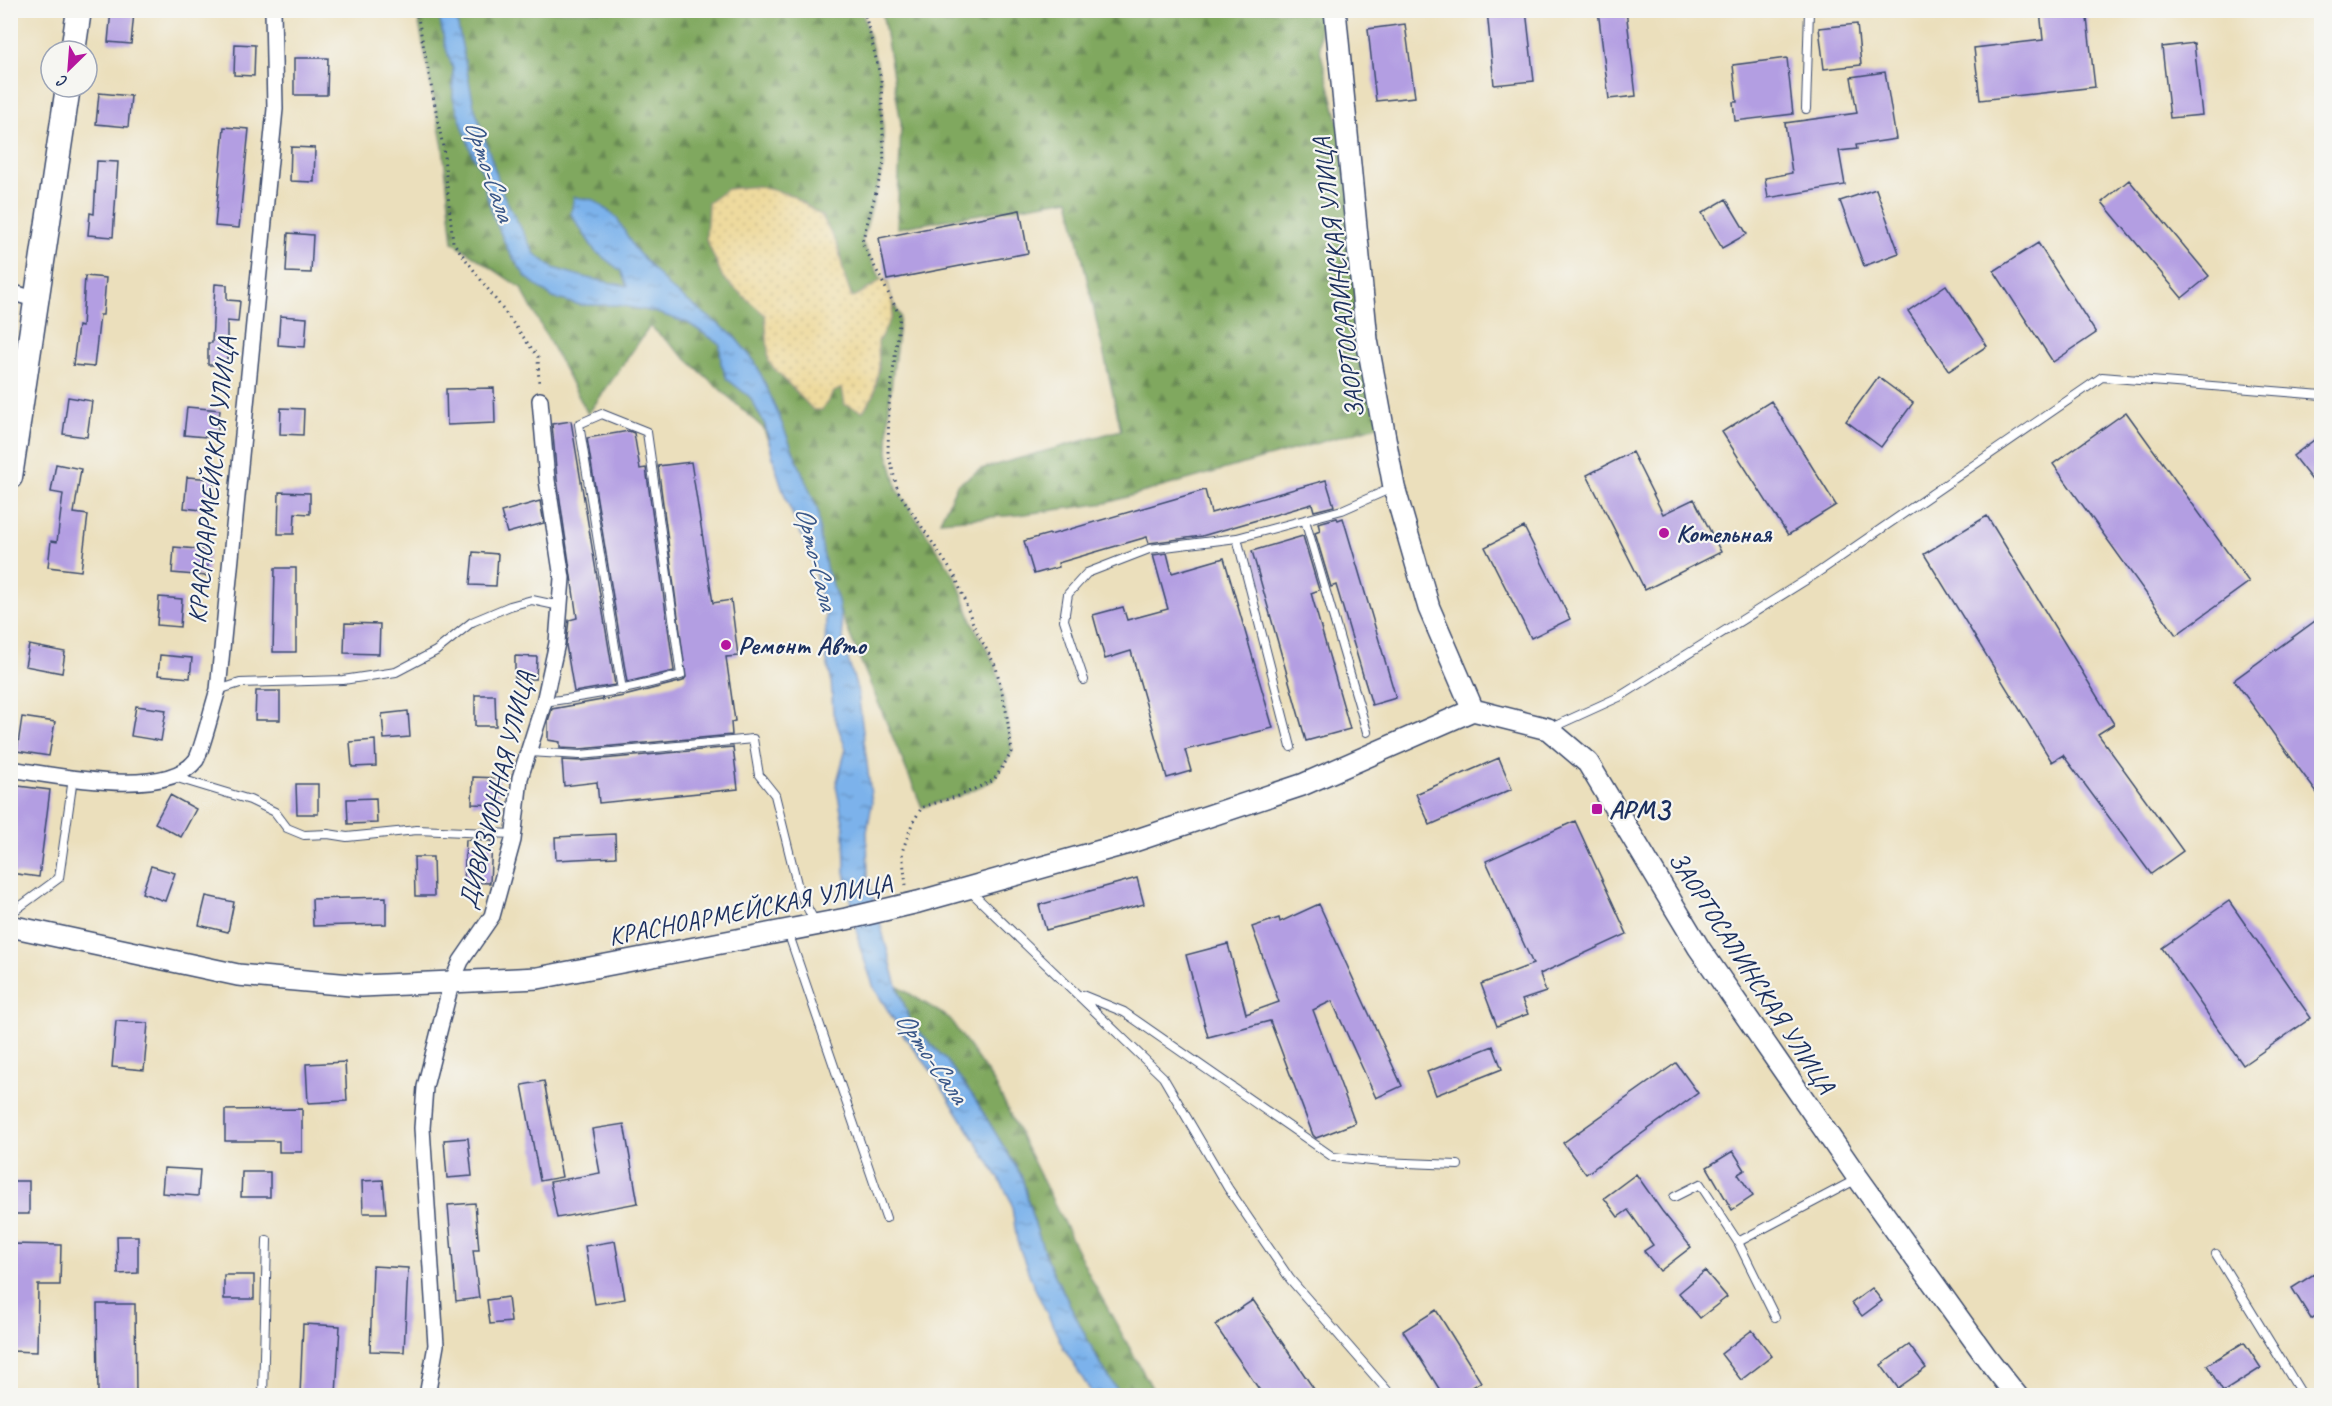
<svg xmlns="http://www.w3.org/2000/svg" width="2332" height="1406" font-family="Caveat,sans-serif">
<style>
.forest{fill:url(#forest-firs);stroke:#4e6c5e;stroke-width:1.5}
.sand{fill:url(#sand-dots);stroke:#84847e;stroke-width:1.5}
.water{fill:url(#water-ripples);stroke:#4c70a4;stroke-width:1.5}
.building{fill:#b39ee2}
.lines{fill:none;stroke-linecap:round;stroke-linejoin:round}
.lane-casing{stroke:#3a496c;stroke-width:10}
.street-casing{stroke:#3a496c;stroke-width:18}
.secondary-casing{stroke:#3a496c;stroke-width:24}
.primary-casing{stroke:#3a496c;stroke-width:27}
.path{stroke:#3a496c;stroke-width:3;stroke-dasharray:1.5 4.5;stroke-linecap:butt}
.lane{stroke:#fff;stroke-width:8}
.street{stroke:#fff;stroke-width:15}
.secondary{stroke:#fff;stroke-width:21}
.primary{stroke:#fff;stroke-width:24}
.poi-dot{fill:#b5179e;stroke:#f6f6f2;stroke-width:2}
.labels{text-anchor:middle;stroke-width:4.5;stroke-linejoin:round;paint-order:stroke}
.street-label{font-size:26px;fill:#1b2f5e;stroke:#f6f6f2}
.poi-label{font-size:26px;font-weight:bold;fill:#1b2f5e;stroke:#f6f6f2;text-anchor:start}
.water-label{font-size:27px;font-style:italic;fill:#385688;stroke:#f6f6f2}
</style>
<defs>
<pattern id="forest-firs" width="22" height="20" patternUnits="userSpaceOnUse" patternTransform="scale(1.5)"><rect width="22" height="20" fill="#80a85f"/><path d="M5 1l3.5 6h-7zM16 11l3.5 6h-7z" fill="#688952"/></pattern>
<pattern id="sand-dots" width="8" height="8" patternUnits="userSpaceOnUse" patternTransform="scale(1.5)"><rect width="8" height="8" fill="#eeda9e"/><path d="M2 2h.1M6 6h.1" fill="none" stroke="#ccbb8a" stroke-width="1.8" stroke-linecap="round"/></pattern>
<pattern id="water-ripples" width="26" height="14" patternUnits="userSpaceOnUse" patternTransform="scale(1.5)"><rect width="26" height="14" fill="#7cb2eb"/><path d="M2 4q2-2 4 0t4 0M15 11q2-2 4 0t4 0" fill="none" stroke="#6591c2"/></pattern>
</defs>
<rect width="100%" height="100%" fill="#f6f6f2"/>
<filter id="ink" filterUnits="userSpaceOnUse"><feTurbulence type="fractalNoise" baseFrequency=".0167" numOctaves="2"/><feDisplacementMap in="SourceGraphic" scale="12" xChannelSelector="R" yChannelSelector="G"/><feConvolveMatrix kernelMatrix="1 2 1 2 8 2 1 2 1" color-interpolation-filters="sRGB"/></filter>
<filter id="wash" filterUnits="userSpaceOnUse"><feTurbulence type="fractalNoise" baseFrequency=".008" numOctaves="4" result="noise"/><feDisplacementMap in="SourceGraphic" scale="24" xChannelSelector="R" yChannelSelector="G"/><feGaussianBlur stdDeviation="1.35" result="paint"/><feColorMatrix in="noise" values="0 0 0 0 0 0 0 0 0 0 0 0 0 0 0 0 0 1.4 0 .05"/><feComposite in="paint" operator="in"/></filter>
<g filter="url(#wash)">
<rect width="100%" height="100%" fill="#ebdfbc"/>
<path class="forest" d="M414 11H862L881 79 884 163 862 242 900 316 889 405 888 453 898 491 956 578 974 626 996 667 1006 710 1012 752 994 780 959 796 922 807 763 428 650 326 588 414 521 288 453 242 443 147 418 18Z
M882 11H1319L1320 50 1348 161 1381 425 1106 503 1017 515 940 521 957 485 981 469 1121 430 1069 199 897 228 901 123Z
M897 986 949 1018 995 1084 1094 1284 1156 1395H1120L1098 1360 1047 1260 1032 1216 1022 1177 973 1096 911 1023Z"/>
<path class="sand" d="M758 186 791 195 822 216 838 246 845 278 852 298 872 287 881 279 887 280 893 303 892 316 878 342 879 367 874 395 863 411 845 405 842 388 834 392 822 410H813L769 363 765 315 723 278 706 239 708 203 727 189Z"/>
<path class="water" d="M438 11H455L474 106 503 194 534 253 553 268 587 278 627 286 621 271 595 251 571 214 574 197 594 200 617 218 634 248 670 288 733 335 755 362 768 390 818 511 820 537 826 567 838 601 845 650 858 692 872 803 867 832 868 879 897 986 911 1023 946 1060 973 1096 1022 1177 1032 1216 1047 1260 1098 1360 1120 1395H1093L1064 1349 1032 1282 1017 1241 1011 1201 997 1175 932 1072 902 1033 874 988 860 947 845 872 844 827 836 785 846 749 833 713 831 679 825 653 826 615 817 585 815 567 786 499 775 466 765 425 750 397 727 379 721 363 720 344 688 323 654 312 618 305H581L553 298 526 277 509 252 493 216 485 189V176L472 154 453 98V69L445 45Z"/>
<g id="blocks">
<path class="building" d="M111 10 134 12 131 44 108 42Z
M1487 10H1526L1534 81 1494 85Z
M1598 10H1626L1636 96 1609 99Z
M2040 10H2086L2095 87 1980 100 1974 48 2043 40Z
M1405 24 1415 97 1376 101 1368 29Z
M1857 24 1861 65 1824 69 1819 28Z
M2194 43 2202 115 2170 118 2162 47Z
M235 44 255 45 254 76 234 75Z
M294 58H328L327 95H294Z
M1787 58 1793 114 1735 121 1733 102H1737L1733 65Z
M1885 72 1896 139 1856 145 1857 149 1839 151 1845 185 1768 198 1765 178 1792 173 1785 123 1857 113 1851 77Z
M99 93 131 96 128 127 96 124Z
M224 127 249 129 239 228 215 226Z
M291 147 315 148 314 182 290 181Z
M97 161 118 162 113 237 88 235 90 213 94 214Z
M2129 180 2209 276 2182 298 2102 202Z
M1876 189 1899 253 1864 266 1840 201Z
M1726 199 1747 234 1722 248 1702 213Z
M1020 210 1028 253 887 280 879 238Z
M288 233 313 235 311 273 286 272Z
M2038 243 2096 333 2053 362 1994 271Z
M85 276 106 278 103 315H100L94 367 73 365 78 326 82 327Z
M215 284 227 285V300L240 301 238 322 227 321V365H208V343H212Z
M1946 285 1987 346 1949 371 1908 311Z
M280 316 307 318 305 347 278 345Z
M1878 377 1913 403 1881 447 1846 421Z
M494 388 495 423 447 425 446 389Z
M68 397 92 401 87 437 63 434Z
M1771 401 1836 505 1788 535 1722 432Z
M187 407 220 410 217 438 184 435Z
M281 408 304 409 303 435 280 434Z
M2126 412 2249 582 2176 635 2053 464Z
M571 421 615 685 574 692 566 645 569 620 577 618 557 479 552 424Z
M629 431 634 433 640 469 646 468 674 671 627 682 587 438Z
M2322 434V493L2293 456Z
M1632 452 1663 514 1694 499 1721 552 1645 590 1587 475Z
M691 462 713 603 731 600 738 656 726 657 735 721 731 722 732 735 580 749 560 748V742L548 740V721L552 709 624 696 683 681 686 677 658 466Z
M56 464 81 469 74 513 88 515 81 571 48 567 51 541 57 542 63 494 51 492Z
M187 477 214 479 211 511 184 508Z
M1326 480 1334 506 1314 511 1312 504 1202 536 1149 543 1147 537 1058 563 1059 567 1034 574 1024 541 1049 534 1050 535 1205 490 1211 513Z
M279 492 310 493V514L295 513 294 534H278Z
M540 501 544 523 507 533 501 512Z
M1987 516 2114 724 2098 734 2183 851 2151 874 2063 755 2052 762 1924 554Z
M1337 518 1338 520 1343 518 1396 698 1372 705 1336 585 1331 587 1315 533 1320 531 1318 523Z
M1524 527 1570 619 1531 638 1485 547Z
M1303 536 1319 590 1311 593 1350 729 1306 741 1252 551Z
M174 547 209 550 207 576 172 573Z
M473 552 498 554 496 586 470 585Z
M1167 553 1172 573 1224 558 1273 728 1185 750 1191 771 1167 778 1131 651 1105 659 1093 615 1123 607 1127 620 1168 609 1153 555Z
M275 568H296V652H273Z
M159 597 182 599 180 627 157 625Z
M2322 616V800L2234 680Z
M345 623 380 624 379 654 344 653Z
M29 645 65 652 62 673 25 666Z
M160 655 192 658 190 678 158 675Z
M515 656 537 657 536 679H515Z
M256 691H280V720H255Z
M475 695H495L496 726H475Z
M136 706 166 710 161 741 131 736Z
M408 711 410 737 384 739 382 714Z
M22 717 55 722 49 756 17 751Z
M375 740 376 766 352 767 350 742Z
M733 747 738 789 599 803 597 782 564 786 562 760 581 761Z
M1499 758 1512 789 1430 825 1416 794Z
M473 777 499 778 498 805 472 804Z
M296 784H318V814H297Z
M10 785 50 790 39 877 10 873Z
M170 795 196 809 181 837 155 823Z
M376 798 377 823 348 824 347 799Z
M1575 821 1627 934 1540 974 1546 992 1522 1000 1528 1014 1497 1026 1481 984 1533 964 1486 861Z
M615 834 616 857 556 860 555 837Z
M466 840 492 841 490 883 464 882Z
M414 857H433L434 896H415Z
M151 866 175 873 165 901 142 893Z
M1137 878 1144 904 1046 930 1039 905Z
M206 896 234 902 228 932 199 925Z
M386 897V924L313 926 312 899Z
M2229 901 2311 1018 2243 1065 2162 948Z
M1319 904 1402 1086 1376 1098 1332 1001 1313 1010 1355 1123 1316 1138 1313 1135 1270 1021 1208 1037 1186 955 1228 944 1246 1014 1279 1002 1252 927 1279 918 1280 922Z
M116 1021 148 1023 144 1070 112 1067Z
M1493 1046 1502 1069 1436 1095 1427 1072Z
M345 1062 347 1101 308 1103 306 1064Z
M1676 1063 1698 1093 1586 1174 1563 1143Z
M544 1081 562 1177 540 1181 522 1085Z
M302 1109V1152H279V1141H225V1110Z
M624 1124 638 1203 557 1218 550 1182 600 1173 592 1129Z
M468 1138 472 1176 447 1178 444 1140Z
M1733 1151 1745 1170 1738 1174 1753 1196 1732 1210 1707 1167Z
M164 1168 200 1170 198 1196 162 1193Z
M242 1172H270V1197H241Z
M1636 1174 1662 1211 1691 1247 1660 1271 1644 1251 1653 1245 1628 1210 1618 1217 1604 1198Z
M383 1180 386 1213H363L362 1181Z
M10 1181H29V1214H10Z
M475 1203 479 1250H473L479 1298 456 1301 448 1205Z
M117 1236H138V1273L118 1274Z
M615 1241 625 1299 595 1304 585 1246Z
M10 1244 61 1245 60 1285H38L37 1352 10 1351Z
M373 1266 408 1268 404 1352 370 1351Z
M1705 1271 1727 1297 1700 1318 1679 1293Z
M2314 1274 2322 1285V1312L2311 1319 2292 1288Z
M224 1275H254V1299H224Z
M1872 1288 1882 1301 1862 1316 1852 1303Z
M508 1297 511 1322 490 1324 487 1300Z
M1253 1300 1314 1389 1304 1395H1263L1215 1325Z
M97 1304H135L136 1395H98Z
M1436 1310 1481 1382 1460 1395H1443L1403 1331Z
M303 1324 340 1326 336 1395H300Z
M1752 1330 1772 1356 1741 1380 1721 1354Z
M2244 1342 2261 1368 2223 1392 2207 1365Z
M1909 1345 1926 1368 1898 1388 1881 1365Z"/>
</g>
</g>
<g filter="url(#ink)">
<use href="#blocks" fill-opacity="0" stroke="#3a496c" stroke-width="1.5"/>
<g class="lines">
<g class="lane-casing">
<path id="lane" d="M1806 109 1809 10
M1305 520 1367 732
M1237 538 1291 747
M1084 680 1064 620 1068 594 1087 573 1149 549 1237 538 1342 510 1392 488
M218 690 240 683 343 680 396 672 436 651 472 622 510 606 532 600 560 606
M544 702C591 696 636 688 681 675L647 432 602 414 579 424 622 690
M1551 728 1619 697 1817 573 2102 377 2322 395
M529 752 580 755 753 739 759 775 775 795 799 892 816 924
M174 777 250 800 275 812 287 828 304 835 328 834 347 837 417 830 513 834
M970 891 1163 1077 1228 1188 1290 1279 1392 1396
M10 914 59 878 73 778
M788 932 886 1218
M1082 995 1124 1012 1333 1157 1381 1162 1458 1165
M1674 1197 1700 1184 1738 1242 1857 1179
M1738 1242 1775 1317
M2216 1254 2303 1396
M263 1396 267 1240"/>
</g>
<g class="street-casing">
<path id="street" d="M10 292 38 300
M10 769C54 775 166 800 196 760 202 751 213 704 218 690L275 109 273 10
M427 1396 436 1345 422 1128 425 1087 451 984 461 961 492 916 513 840 520 778 544 702 557 643 562 578 547 480 540 400"/>
</g>
<g class="secondary-casing">
<path id="secondary" d="M1335 10 1367 340 1394 487 1429 608 1473 710 1548 729 1588 763 1699 948 1858 1178 1987 1358 2017 1396
M10 926 238 975 362 986 538 978 846 919 918 902 1125 844 1302 785 1473 710"/>
</g>
<g class="primary-casing">
<path id="primary" d="M73 51 79 10
M10 477 68 87"/>
</g>
<path class="path" d="M414 10 418 18 443 147 453 242 538 357 539 386
M864 10 881 79 884 163 862 242 900 316 889 405 888 453 898 491 956 578 974 626 996 667 1006 710 1012 752 994 780 959 796 922 807 912 824 902 852 906 885"/>
<use href="#lane" class="lane"/>
<use href="#street" class="street"/>
<use href="#secondary" class="secondary"/>
<use href="#primary" class="primary"/>
</g>
</g>
<g class="poi-dot">
<circle cx="1664" cy="533" r="6"/>
<circle cx="726" cy="645" r="6"/>
<rect x="1591" y="803" width="12" height="12" rx="3"/>
</g>
<g class="labels">
<g class="street-label">
<text transform="translate(1338 278) rotate(-97)" y="9">ЗАОРТОСАЛИНСКАЯ УЛИЦА</text>
<text transform="translate(211 480) rotate(-84)" y="9">КРАСНОАРМЕЙСКАЯ УЛИЦА</text>
<text transform="translate(496 790) rotate(-76)" y="9">ДИВИЗИОННАЯ УЛИЦА</text>
<text transform="translate(750 909) rotate(-11)" y="9">КРАСНОАРМЕЙСКАЯ УЛИЦА</text>
<text transform="translate(1752 972) rotate(57)" y="9">ЗАОРТОСАЛИНСКАЯ УЛИЦА</text>
</g>
<g class="poi-label">
<text x="1676" y="542">Котельная</text>
<text x="738" y="654">Ремонт Авто</text>
<text x="1609" y="818">АРМЗ</text>
</g>
<g class="water-label">
<text transform="translate(490 170) rotate(71)" y="9">Орто-Сала</text>
<text transform="translate(817 558) rotate(76)" y="9">Орто-Сала</text>
<text transform="translate(932 1057) rotate(55)" y="9">Орто-Сала</text>
</g>
</g>
<rect width="2332" height="1406" fill="none" stroke="#f6f6f2" stroke-width="36"/>
<g transform="translate(69 69) rotate(205)"><circle r="28" fill="#f6f6f2" stroke="#9ea6b7" stroke-width="1.5"/>
<path d="M0-4.5L10 22L0 15L-10 22Z" fill="#b5179e"/>
<text y="-9" font-size="16" font-weight="bold" text-anchor="middle" fill="#1b2f5e">С</text>
</g>
</svg>
